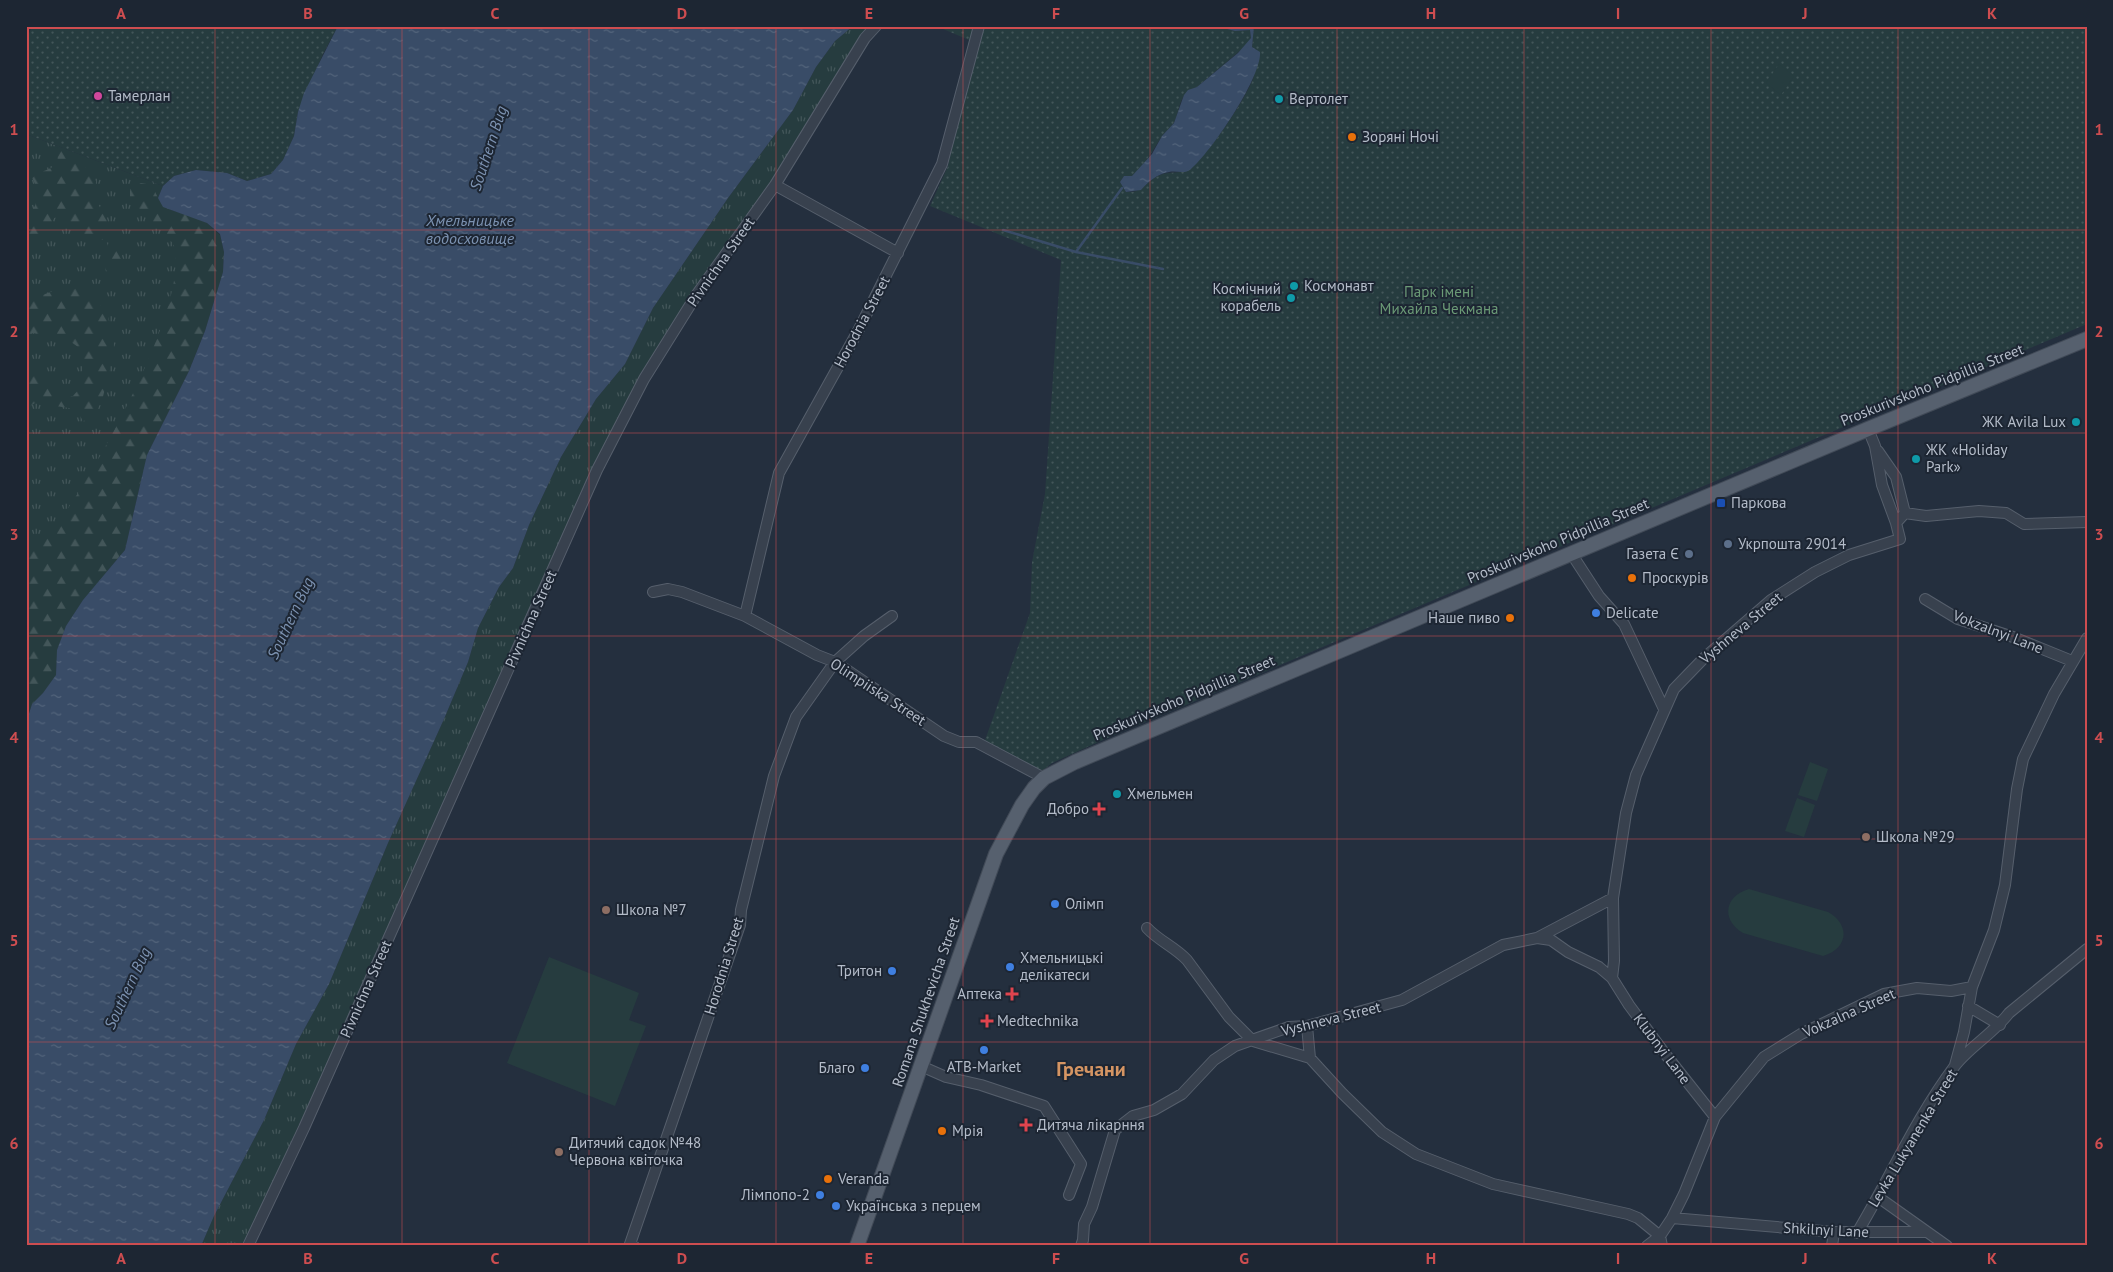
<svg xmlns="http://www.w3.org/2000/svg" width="2113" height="1272" font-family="'PT Sans',sans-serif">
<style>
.grass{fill:url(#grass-tufts)}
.forest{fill:url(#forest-firs)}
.park{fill:url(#park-dots)}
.pitch{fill:#263c3f}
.water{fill:url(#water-ripples)}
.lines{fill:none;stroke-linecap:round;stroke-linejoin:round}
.stream{stroke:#394c67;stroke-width:2.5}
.minor-casing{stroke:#565f6c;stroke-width:12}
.major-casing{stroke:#414a57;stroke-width:16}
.minor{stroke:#38414e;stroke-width:10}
.major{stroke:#56606e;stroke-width:14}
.grid{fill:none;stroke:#ce4d50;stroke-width:1;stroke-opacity:0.55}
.hotel-dot{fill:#d1479c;stroke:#1d2633;stroke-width:2}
.culture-dot{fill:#0f9aa8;stroke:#1d2633;stroke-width:2}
.food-dot{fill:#e8710a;stroke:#1d2633;stroke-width:2}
.transit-dot{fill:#1a4fb4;stroke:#1d2633;stroke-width:2}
.service-dot{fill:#5c6f8a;stroke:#1d2633;stroke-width:2}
.shop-dot{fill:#3f7fe0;stroke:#1d2633;stroke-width:2}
.health-dot{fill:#e0444e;stroke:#1d2633;stroke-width:2}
.education-dot{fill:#8d6e63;stroke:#1d2633;stroke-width:2}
.labels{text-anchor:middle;stroke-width:4;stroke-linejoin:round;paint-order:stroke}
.poi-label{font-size:15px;fill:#b4bcc9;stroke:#1d2633;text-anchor:start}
.street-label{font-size:15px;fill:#b4bcc9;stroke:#1d2633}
.park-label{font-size:15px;fill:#6b9a76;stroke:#1d2633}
.water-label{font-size:16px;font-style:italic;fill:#7c92b1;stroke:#1d2633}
.district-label{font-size:20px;font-weight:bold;fill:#d59563;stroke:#1d2633}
.neatline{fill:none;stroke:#ce4d50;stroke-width:2}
.grid-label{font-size:16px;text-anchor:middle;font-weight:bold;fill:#ce4d50}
</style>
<defs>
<pattern id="grass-tufts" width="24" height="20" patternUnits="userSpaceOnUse" patternTransform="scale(1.25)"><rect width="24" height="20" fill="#263c3f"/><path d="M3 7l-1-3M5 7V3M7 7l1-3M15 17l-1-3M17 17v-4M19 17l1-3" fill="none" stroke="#435659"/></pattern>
<pattern id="forest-firs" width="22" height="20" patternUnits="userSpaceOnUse" patternTransform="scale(1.25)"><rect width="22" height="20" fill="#263c3f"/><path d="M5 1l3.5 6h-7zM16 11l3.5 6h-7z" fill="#435659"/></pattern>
<pattern id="park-dots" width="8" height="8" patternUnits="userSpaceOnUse" patternTransform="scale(1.25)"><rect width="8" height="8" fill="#263c3f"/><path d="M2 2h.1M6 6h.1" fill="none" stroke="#435659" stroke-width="1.8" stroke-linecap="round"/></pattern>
<pattern id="water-ripples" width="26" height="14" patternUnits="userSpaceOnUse" patternTransform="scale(1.25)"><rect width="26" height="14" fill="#394c67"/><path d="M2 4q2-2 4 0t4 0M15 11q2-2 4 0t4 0" fill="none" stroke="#53647b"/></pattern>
</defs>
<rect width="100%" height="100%" fill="#242f3e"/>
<path class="grass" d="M853 26H868L771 183 640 377 299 1127 243 1246H201L214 1216 264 1120 296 1044 329 984 388 843 444 719 468 662 478 628 499 587 513 568 529 525 561 457 596 399 625 364 653 308 728 198 793 110 816 67 835 41Z
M26 134 163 186 158 198 163 207 207 223 140 484 104 577 83 600 66 626 57 650 56 675 43 693 32 704 26 723Z"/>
<path class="forest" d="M64 148 85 165 88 175 96 181 95 199 107 219 108 234 102 240C84 239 68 228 58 214L40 234 32 237 26 235C26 208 47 205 32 178 41 169 50 172 58 162L57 153 60 149Z
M141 183 152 185 158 198 172 211 185 214 207 223 220 235 224 252 223 272 205 331 189 371 147 455 125 550 83 600 66 626 57 650 56 675 43 693 32 704 26 702V555C39 541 54 528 65 513 99 465 190 302 174 246 172 238 138 208 130 200V188Z
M113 236 122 239 124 243C123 253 121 267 113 274L106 272C104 262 105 245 113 236Z
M66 286H75L85 289 98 301 108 317 114 345 108 378 102 400 93 419 83 421 76 409 35 403 26 409V367L30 368 69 396H73L80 388 84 353C70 336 53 337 33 333L26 339V298L40 296Z"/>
<path class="park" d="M32 26H338L323 54 298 112 294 136 283 160 271 174 247 181 227 173 196 170 174 176 163 186 26 134V42Z
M936 26H1215L1235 31 1250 30 1251 38 1249 43 1197 87C1176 95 1182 109 1173 124 1170 128 1165 132 1162 136 1152 151 1147 163 1132 176H1124L1120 182 1126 192C1144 193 1144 183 1158 176 1169 170 1182 175 1191 168 1208 155 1248 96 1254 76 1256 68 1256 58 1257 50L1252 47 1254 26H2087V324L1105 739 1052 763 1037 775 983 746 1030 613 1032 562 1045 494 1061 260 930 206 948 166 969 40Z"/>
<path class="pitch" d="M1779 64 1794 76 1781 95 1766 83Z
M1810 762 1828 769 1817 801 1798 795Z
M1797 798 1815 805 1804 837 1785 831Z
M1749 889 1828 912C1851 925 1848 949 1823 956L1743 933C1721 920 1724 896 1749 889Z
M549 957 639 993 629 1020 646 1026 615 1106 507 1063Z"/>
<path class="water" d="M338 26H853L835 41 816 67 793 110 728 198 653 308 625 364 596 399 561 457 529 525 513 568 499 587 478 628 468 662 444 719 388 843 329 984 296 1044 264 1120 214 1216 201 1246H26V723L32 704 43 693 56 675 57 650 66 626 83 600 125 550 147 455 189 371 205 331 223 272 224 252 220 234 207 223 163 207 158 198 163 186 174 176 196 170 227 173 247 181 271 174 283 160 294 136 298 112 304 93Z
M1215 26H1254L1252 47 1260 52C1262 77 1211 152 1191 169 1184 175 1177 170 1169 172 1157 174 1149 181 1141 190L1126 192 1120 182 1124 176H1132L1152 154 1162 136 1174 123 1184 95 1188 90 1197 87 1238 53 1251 38 1250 30 1235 31Z"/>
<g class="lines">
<path class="stream" d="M1003 230 1076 252 1122 188
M1076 252 1163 269"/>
<g class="minor-casing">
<path id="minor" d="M775 185 898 253
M1868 429 1875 446 1882 485 1896 523
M1878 451 1896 477 1905 513
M1571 553 1599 596 1624 624 1664 709
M653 592 668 589 682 592 745 616 817 655 835 662 944 736 959 742H976L1044 778
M1925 599 1958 619 2013 637 2072 661
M745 616 779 473 858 331 942 164 979 26
M1147 928C1159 941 1175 947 1187 960L1229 1017 1253 1041 1310 1058 1342 1093 1382 1132 1416 1154 1493 1184 1628 1214 1638 1218 1660 1236 1662 1246
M1537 938 1551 940 1568 952 1599 967 1612 978 1629 1005 1666 1055 1715 1117
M1612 978 1614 961 1613 898 1626 813 1636 775 1674 689 1704 658 1771 600 1815 572 1849 555 1900 539 1896 523 1905 513 1926 516 1979 511 2006 513 2024 524 2087 522
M1968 1006 2000 1025
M1307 1026 1310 1058
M1955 1065 1964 1032 1972 987 1994 930 2005 885 2017 789 2023 759 2054 694 2087 638
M921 1066 946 1077 981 1085 1044 1106 1081 1164 1069 1195
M1878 1197 1947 1246
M1672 1218 1834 1232H1926
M1857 1233C1890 1178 1916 1118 1954 1067 1968 1048 1994 1033 2009 1013L2087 949
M248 1246 304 1128 597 470 644 379 697 294 775 185 865 38 876 26
M634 1246 630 1244 740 925 741 910 774 776 796 717 835 662 864 636 892 616
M1081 1246 1083 1240 1084 1224 1092 1207 1115 1130 1133 1116 1154 1110 1182 1094 1214 1060 1235 1046 1289 1027 1307 1026 1402 1000 1503 945 1537 938 1613 898
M1647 1246 1660 1236 1672 1218 1684 1194 1715 1117 1764 1057 1801 1034 1884 994 1917 988 1951 991 1972 987
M1832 1246 1834 1232"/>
</g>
<g class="major-casing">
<path id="major" d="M857 1246 996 854 1022 805 1034 788 1044 778 1075 762 1868 429 2087 339"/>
</g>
<use href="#minor" class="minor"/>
<use href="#major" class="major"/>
</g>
<path class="grid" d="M215 26V1246M402 26V1246M589 26V1246M776 26V1246M963 26V1246M1150 26V1246M1337 26V1246M1524 26V1246M1711 26V1246M1898 26V1246M26 230H2087M26 433H2087M26 636H2087M26 839H2087M26 1042H2087"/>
<circle class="hotel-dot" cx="98" cy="96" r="5"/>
<g class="culture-dot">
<circle cx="1279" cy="99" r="5"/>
<circle cx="1294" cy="286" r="5"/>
<circle cx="1291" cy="298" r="5"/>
<circle cx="2076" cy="422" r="5"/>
<circle cx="1916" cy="459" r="5"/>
<circle cx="1117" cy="794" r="5"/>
</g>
<g class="food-dot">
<circle cx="1352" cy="137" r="5"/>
<circle cx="1632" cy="578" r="5"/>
<circle cx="1510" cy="618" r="5"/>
<circle cx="942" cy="1131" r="5"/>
<circle cx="828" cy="1179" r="5"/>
</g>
<rect class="transit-dot" x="1716" y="498" width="10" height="10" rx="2.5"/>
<g class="service-dot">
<circle cx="1728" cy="544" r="5"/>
<circle cx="1689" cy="554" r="5"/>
</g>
<g class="shop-dot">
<circle cx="1596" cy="613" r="5"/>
<circle cx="1055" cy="904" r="5"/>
<circle cx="1010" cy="967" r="5"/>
<circle cx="892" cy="971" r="5"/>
<circle cx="984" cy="1050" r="5"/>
<circle cx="865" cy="1068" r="5"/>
<circle cx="820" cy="1195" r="5"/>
<circle cx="836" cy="1206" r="5"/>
</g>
<g class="health-dot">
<path d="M1096.5 801.5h5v5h5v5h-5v5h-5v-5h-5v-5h5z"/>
<path d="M1009.5 986.5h5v5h5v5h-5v5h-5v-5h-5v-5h5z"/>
<path d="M984.5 1013.5h5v5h5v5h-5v5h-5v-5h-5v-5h5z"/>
<path d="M1023.5 1117.5h5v5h5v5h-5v5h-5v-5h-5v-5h5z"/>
</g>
<g class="education-dot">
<circle cx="1866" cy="837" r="5"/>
<circle cx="606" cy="910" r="5"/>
<circle cx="559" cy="1152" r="5"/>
</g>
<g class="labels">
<g class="poi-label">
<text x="108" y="101">Тамерлан</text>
<text x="1289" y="104">Вертолет</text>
<text x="1362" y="142">Зоряні Ночі</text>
<text x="1304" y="291">Космонавт</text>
<text x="1281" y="294" text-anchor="end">Космічний<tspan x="1281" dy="17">корабель</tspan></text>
<text x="2066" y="427" text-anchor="end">ЖК Avila Lux</text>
<text x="1926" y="455">ЖК «Holiday<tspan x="1926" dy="17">Park»</tspan></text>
<text x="1731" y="508">Паркова</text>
<text x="1738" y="549">Укрпошта 29014</text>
<text x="1679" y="559" text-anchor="end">Газета Є</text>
<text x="1642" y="583">Проскурів</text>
<text x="1606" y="618">Delicate</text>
<text x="1500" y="623" text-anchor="end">Наше пиво</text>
<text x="1127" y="799">Хмельмен</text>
<text x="1089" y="814" text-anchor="end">Добро</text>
<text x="1876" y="842">Школа №29</text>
<text x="1065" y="909">Олімп</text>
<text x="616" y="915">Школа №7</text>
<text x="1020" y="963">Хмельницькі<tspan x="1020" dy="17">делікатеси</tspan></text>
<text x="882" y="976" text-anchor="end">Тритон</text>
<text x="1002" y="999" text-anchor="end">Аптека</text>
<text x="997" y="1026">Medtechnika</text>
<text x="984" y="1072" text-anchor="middle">ATB-Market</text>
<text x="855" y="1073" text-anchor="end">Благо</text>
<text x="1037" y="1130">Дитяча лікарння</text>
<text x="952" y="1136">Мрія</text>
<text x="569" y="1148">Дитячий садок №48<tspan x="569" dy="17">Червона квіточка</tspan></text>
<text x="838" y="1184">Veranda</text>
<text x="810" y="1200" text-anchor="end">Лімпопо-2</text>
<text x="846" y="1211">Українська з перцем</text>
</g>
<g class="street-label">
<text transform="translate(721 262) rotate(-55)" y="5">Pivnichna Street</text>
<text transform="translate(862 322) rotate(-62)" y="5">Horodnia Street</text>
<text transform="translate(1932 385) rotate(-22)" y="5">Proskurivskoho Pidpillia Street</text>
<text transform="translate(1558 541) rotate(-23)" y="5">Proskurivskoho Pidpillia Street</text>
<text transform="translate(531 619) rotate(-66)" y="5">Pivnichna Street</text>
<text transform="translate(1741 628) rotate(-40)" y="5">Vyshneva Street</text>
<text transform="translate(1998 632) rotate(21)" y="5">Vokzalnyi Lane</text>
<text transform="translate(878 692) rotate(33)" y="5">Olimpiiska Street</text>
<text transform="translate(1184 698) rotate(-23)" y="5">Proskurivskoho Pidpillia Street</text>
<text transform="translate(724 966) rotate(-73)" y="5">Horodnia Street</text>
<text transform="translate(366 989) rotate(-66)" y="5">Pivnichna Street</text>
<text transform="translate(926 1002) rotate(-71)" y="5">Romana Shukhevicha Street</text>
<text transform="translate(1849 1013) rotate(-24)" y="5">Vokzalna Street</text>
<text transform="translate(1331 1019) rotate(-14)" y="5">Vyshneva Street</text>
<text transform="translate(1662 1049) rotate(53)" y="5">Klubnyi Lane</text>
<text transform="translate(1913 1138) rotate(-59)" y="5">Levka Lukyanenka Street</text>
<text transform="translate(1826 1230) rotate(3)" y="5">Shkilnyi Lane</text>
</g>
<g class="park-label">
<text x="1439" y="297">Парк імені<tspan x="1439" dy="17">Михайла Чекмана</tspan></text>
</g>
<g class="water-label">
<text transform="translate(488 148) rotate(-72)" y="6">Southern Bug</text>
<text x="470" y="226">Хмельницьке<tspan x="470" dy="18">водосховище</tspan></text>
<text transform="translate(290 618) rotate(-65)" y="6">Southern Bug</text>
<text transform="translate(127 988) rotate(-65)" y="6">Southern Bug</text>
</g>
<g class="district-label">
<text x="1091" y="1076">Гречани</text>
</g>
</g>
<rect width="2113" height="1272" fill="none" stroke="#1d2633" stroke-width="55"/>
<rect x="28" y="28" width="2058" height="1216" class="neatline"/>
<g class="grid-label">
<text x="121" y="19">A</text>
<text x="308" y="19">B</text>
<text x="495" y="19">C</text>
<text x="682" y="19">D</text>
<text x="869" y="19">E</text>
<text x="1056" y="19">F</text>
<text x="1244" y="19">G</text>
<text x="1431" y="19">H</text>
<text x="1618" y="19">I</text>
<text x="1805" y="19">J</text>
<text x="1992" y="19">K</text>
<text x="14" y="135">1</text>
<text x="2099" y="135">1</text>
<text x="14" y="337">2</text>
<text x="2099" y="337">2</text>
<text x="14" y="540">3</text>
<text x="2099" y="540">3</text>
<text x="14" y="743">4</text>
<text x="2099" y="743">4</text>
<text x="14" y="946">5</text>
<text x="2099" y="946">5</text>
<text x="14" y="1149">6</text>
<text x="2099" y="1149">6</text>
<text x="121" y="1264">A</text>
<text x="308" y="1264">B</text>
<text x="495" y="1264">C</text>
<text x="682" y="1264">D</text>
<text x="869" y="1264">E</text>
<text x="1056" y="1264">F</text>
<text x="1244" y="1264">G</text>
<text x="1431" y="1264">H</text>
<text x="1618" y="1264">I</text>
<text x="1805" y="1264">J</text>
<text x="1992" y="1264">K</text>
</g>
</svg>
